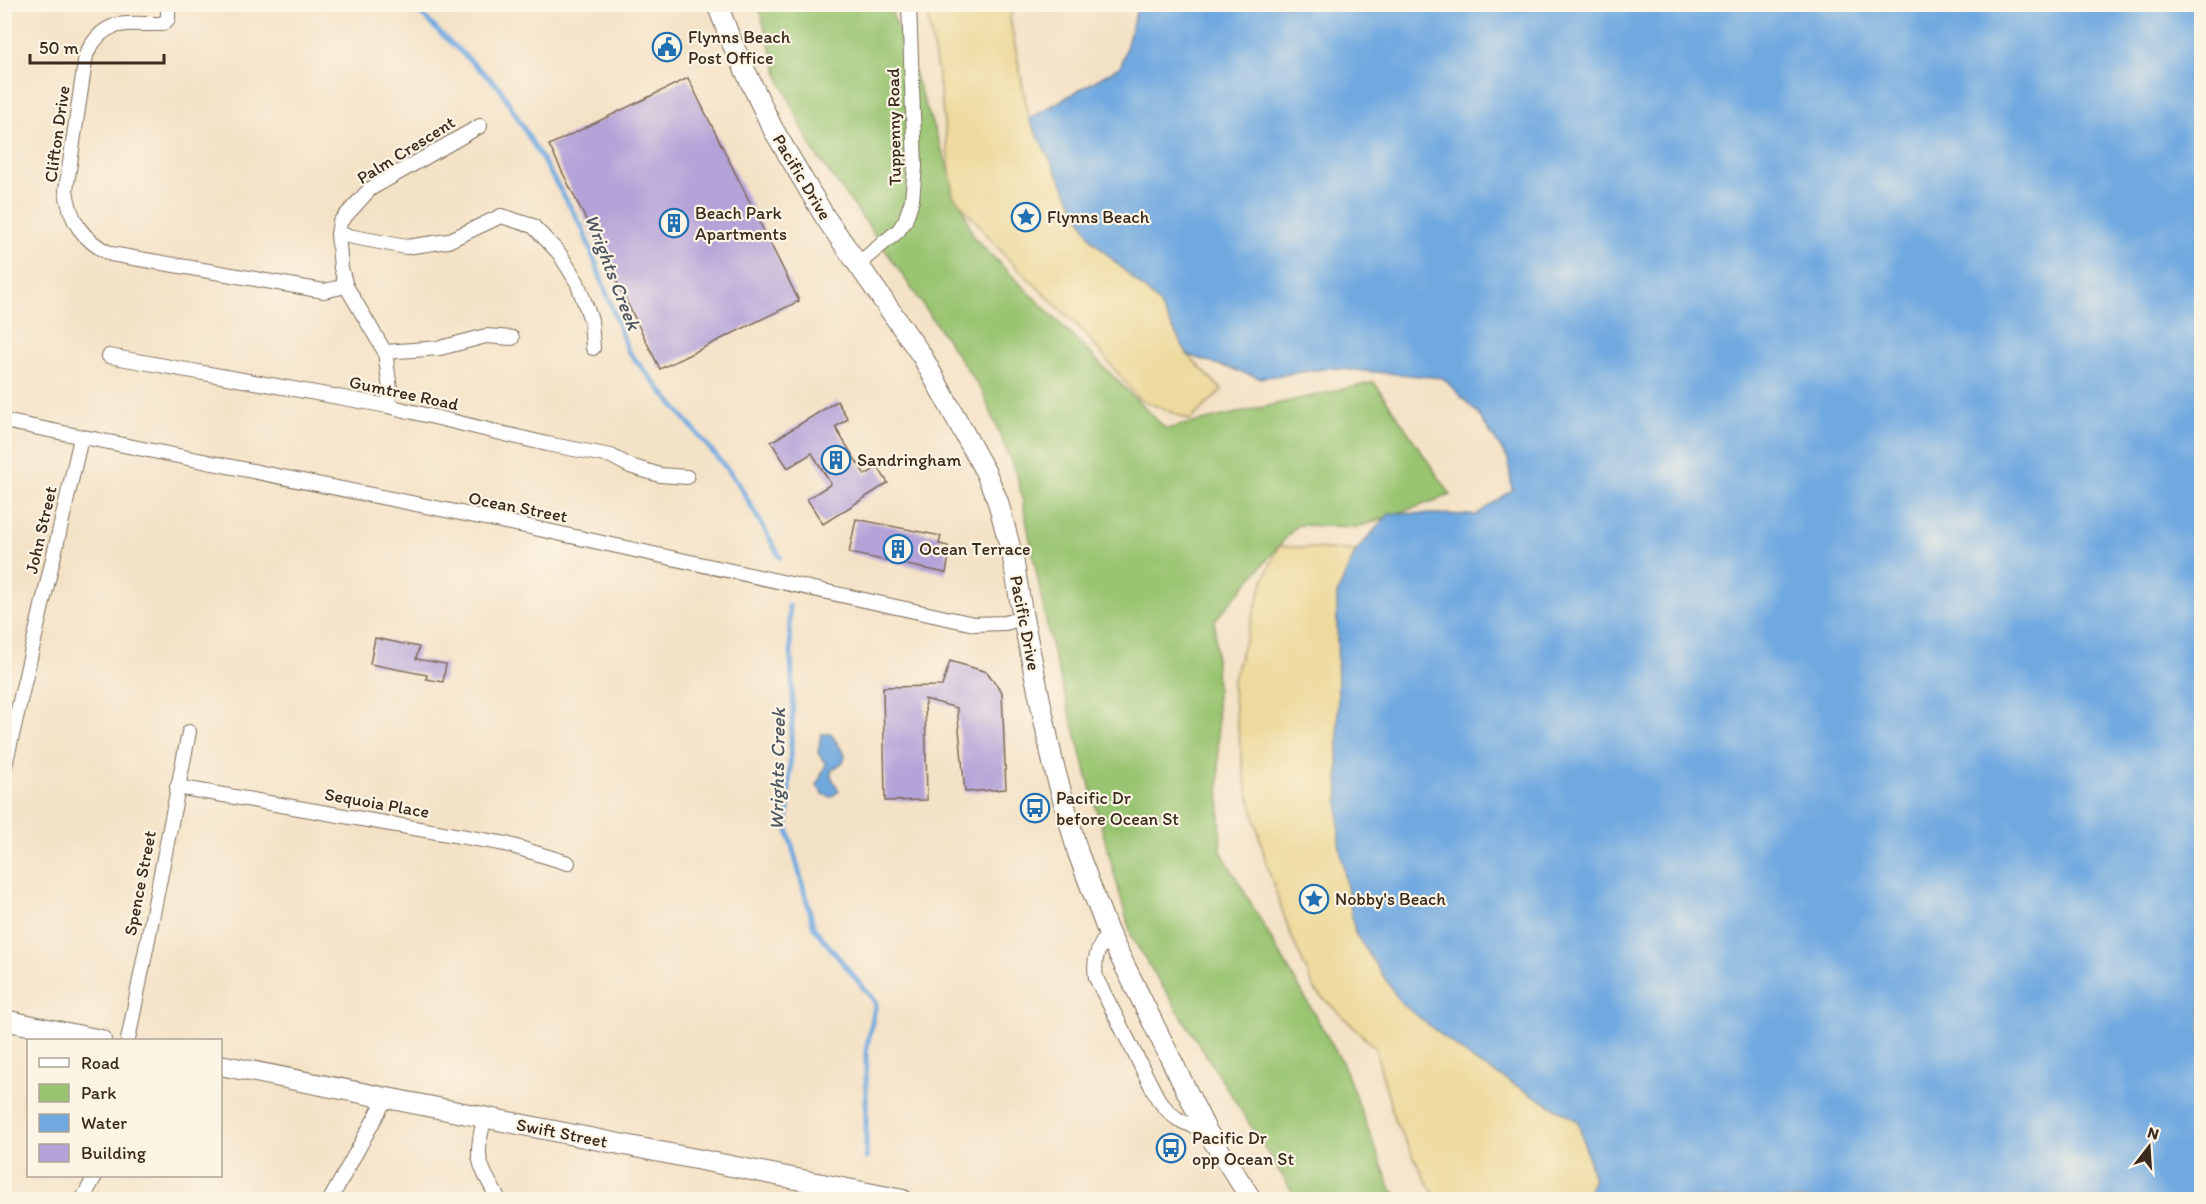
<svg xmlns="http://www.w3.org/2000/svg" width="2206" height="1204" font-family="Itim,sans-serif">
<style>
.green{fill:#99c471;stroke:#6a7748;stroke-width:1.5}
.sand{fill:#eeda9e;stroke:#94825e;stroke-width:1.5}
.water{fill:#70a9e0;stroke:#566a7f;stroke-width:1.5}
.lines{fill:none;stroke-linecap:round;stroke-linejoin:round}
.stream{stroke:#70a9e0;stroke-width:5}
.building{fill:#b5a2d8}
.street-casing{stroke:#7c6a59;stroke-width:16}
.secondary-casing{stroke:#7c6a59;stroke-width:22}
.street{stroke:#fff;stroke-width:14}
.secondary{stroke:#fff;stroke-width:20}
.labels{text-anchor:middle;stroke-width:4.5;stroke-linejoin:round;paint-order:stroke}
.poi-label{font-size:18px;fill:#3b2a1e;stroke:#fcf5e5;text-anchor:start}
.street-label{font-size:18px;fill:#3b2a1e;stroke:#fcf5e5}
.water-label{font-size:20px;font-style:italic;fill:#4e5662;stroke:#fcf5e5}
</style>
<rect width="100%" height="100%" fill="#fcf5e5"/>
<filter id="ink" filterUnits="userSpaceOnUse"><feTurbulence type="fractalNoise" baseFrequency=".0167" numOctaves="2"/><feDisplacementMap in="SourceGraphic" scale="12" xChannelSelector="R" yChannelSelector="G"/><feConvolveMatrix kernelMatrix="1 2 1 2 8 2 1 2 1" color-interpolation-filters="sRGB"/></filter>
<filter id="wash" filterUnits="userSpaceOnUse"><feTurbulence type="fractalNoise" baseFrequency=".008" numOctaves="4" result="noise"/><feDisplacementMap in="SourceGraphic" scale="24" xChannelSelector="R" yChannelSelector="G"/><feGaussianBlur stdDeviation="1.35" result="paint"/><feColorMatrix in="noise" values="0 0 0 0 0 0 0 0 0 0 0 0 0 0 0 0 0 1.4 0 .05"/><feComposite in="paint" operator="in"/></filter>
<g filter="url(#wash)">
<rect width="100%" height="100%" fill="#f4e2c6"/>
<path class="green" d="M758 5H889L974 238 1166 429 1374 382 1451 495 1358 527 1297 525 1215 620 1221 851 1343 1064 1391 1189 1403 1199H1297L1132 938 1050 641 1018 478 982 391 866 222 814 152 780 80Z"/>
<path class="sand" d="M926 5H1014L1010 19 1029 119 1092 240 1158 302 1188 355 1222 390 1190 420 1139 399 1083 331 1007 258 953 195 939 81Z
M1279 546 1356 551 1337 594 1339 842 1474 1061 1578 1121 1594 1179 1585 1199H1436L1395 1122 1375 1048 1315 990 1290 933 1267 866 1245 781 1232 683 1264 579Z"/>
<path class="water" d="M1138 5H2201V1199H1585L1594 1179 1578 1121 1474 1061 1401 1003 1355 933 1339 842 1337 594 1356 551 1390 513 1476 515 1512 490 1508 459 1478 414 1443 378 1330 368 1260 378 1188 355 1158 302 1092 240 1029 119 1121 66Z
M821 734H831L845 755 844 761 831 771V776L839 791 831 797 823 794 817 786 826 764 818 753Z"/>
<g class="lines">
<path class="stream" d="M412 4 437 30 500 88 582 227 628 351 737 481 780 557
M789 606 793 704 787 827 814 928 876 1003 866 1051V1158"/>
</g>
<g id="blocks">
<path class="building" d="M688 78 799 301 660 369 549 145Z
M837 401 848 419 835 427 865 475 878 467 888 483 823 524 807 499 831 484 812 453 788 468 771 442Z
M856 519 941 536 939 544 948 546 946 556H949L946 573 849 553Z
M375 638 419 647 416 659 446 664 443 682 426 679 427 675 370 664Z
M950 661 987 672 1002 692 1006 789 965 792 957 708 925 699 927 800 885 801 883 687 942 686Z"/>
</g>
</g>
<g filter="url(#ink)">
<use href="#blocks" fill-opacity="0" stroke="#7c6a59" stroke-width="1.5"/>
<g class="lines">
<g class="street-casing">
<path id="street" d="M168 4V19L162 24C126 25 105 16 86 55L66 190C70 221 82 240 111 254L324 291 346 286
M338 234 406 247 448 241 501 216 533 226 559 253 577 282 591 320 593 348
M858 264 898 231 905 221 912 200 915 167 909 4
M385 352 440 348 486 336 512 338
M109 356 388 406 547 444 611 456 630 466 660 475 687 477
M388 406 390 389 385 352 346 286 341 268 338 234 340 222 370 189 480 126
M4 421 525 526 974 624 1005 623 1023 618
M4 770 81 438
M177 787 506 844 568 863
M1108 932C1098 950 1093 957 1096 978L1158 1099C1174 1120 1180 1122 1206 1130
M128 1040 189 732
M485 1117C473 1159 479 1164 499 1200
M82 1200 95 1176
M330 1200 386 1098"/>
</g>
<g class="secondary-casing">
<path id="secondary" d="M717 4 732 43 773 129 825 217 922 356 986 473 998 502 1013 558 1023 618 1053 763 1078 853 1108 932 1206 1130 1252 1200
M4 1020 101 1040
M220 1065 903 1200"/>
</g>
<use href="#street" class="street"/>
<use href="#secondary" class="secondary"/>
</g>
</g>
<defs>
<g id="civic-ring" transform="scale(1.5)"><circle r="9.5" fill="#fcf5e5" stroke="#1f6fb2" stroke-width="1.5"/><path d="M-.6-6.5H3V-4.5H.6V-3L4-1V1h2V6H-6V1h2V-1L-.6-3ZM-1.2 2.5V6h2.4V2.5Z" fill="#1f6fb2"/></g>
<g id="sight-ring" transform="scale(1.5)"><circle r="9.5" fill="#fcf5e5" stroke="#1f6fb2" stroke-width="1.5"/><path d="M0-6L1.8-2.2L6-1.7L2.9 1.2L3.7 5.4L0 3.3L-3.7 5.4L-2.9 1.2L-6-1.7L-1.8-2.2Z" fill="#1f6fb2"/></g>
<g id="building-ring" transform="scale(1.5)"><circle r="9.5" fill="#fcf5e5" stroke="#1f6fb2" stroke-width="1.5"/><path d="M-4-6H4V6H1V3H-1V6H-4ZM-2.5-4.3h1.7v1.8h-1.7ZM.8-4.3h1.7v1.8H.8ZM-2.5-1h1.7V.8h-1.7ZM.8-1h1.7V.8H.8Z" fill="#1f6fb2"/></g>
<g id="bus-ring" transform="scale(1.5)"><circle r="9.5" fill="#fcf5e5" stroke="#1f6fb2" stroke-width="1.5"/><path d="M-5-6H5V4H4V6H2V4H-2V6H-4V4H-5ZM-3.5-4V0h7V-4ZM-3.5 1.2v1.5H-2V1.2ZM2 1.2v1.5H3.5V1.2Z" fill="#1f6fb2"/></g>
</defs>
<g fill-rule="evenodd">
<use href="#civic-ring" x="667" y="47"/>
<use href="#sight-ring" x="1026" y="217"/>
<use href="#building-ring" x="674" y="223"/>
<use href="#building-ring" x="836" y="460"/>
<use href="#building-ring" x="898" y="549"/>
<use href="#bus-ring" x="1035" y="808"/>
<use href="#sight-ring" x="1314" y="899"/>
<use href="#bus-ring" x="1171" y="1148"/>
</g>
<g class="labels">
<g class="poi-label">
<text x="688" y="43">Flynns Beach<tspan x="688" dy="21">Post Office</tspan></text>
<text x="695" y="219">Beach Park<tspan x="695" dy="21">Apartments</tspan></text>
<text x="1047" y="223">Flynns Beach</text>
<text x="857" y="466">Sandringham</text>
<text x="919" y="555">Ocean Terrace</text>
<text x="1056" y="804">Pacific Dr<tspan x="1056" dy="21">before Ocean St</tspan></text>
<text x="1335" y="905">Nobby's Beach</text>
<text x="1192" y="1144">Pacific Dr<tspan x="1192" dy="21">opp Ocean St</tspan></text>
</g>
<g class="street-label">
<text transform="translate(894 127) rotate(-91)" y="6">Tuppenny Road</text>
<text transform="translate(57 134) rotate(-82)" y="6">Clifton Drive</text>
<text transform="translate(406 150) rotate(-32)" y="6">Palm Crescent</text>
<text transform="translate(802 177) rotate(59)" y="6">Pacific Drive</text>
<text transform="translate(404 393) rotate(12)" y="6">Gumtree Road</text>
<text transform="translate(518 507) rotate(11)" y="6">Ocean Street</text>
<text transform="translate(41 530) rotate(-77)" y="6">John Street</text>
<text transform="translate(1025 623) rotate(79)" y="6">Pacific Drive</text>
<text transform="translate(377 803) rotate(10)" y="6">Sequoia Place</text>
<text transform="translate(140 883) rotate(-79)" y="6">Spence Street</text>
<text transform="translate(562 1133) rotate(11)" y="6">Swift Street</text>
</g>
<g class="water-label">
<text transform="translate(613 272) rotate(69)" y="7">Wrights Creek</text>
<text transform="translate(777 769) rotate(-89)" y="7">Wrights Creek</text>
</g>
</g>
<rect width="2206" height="1204" fill="none" stroke="#fcf5e5" stroke-width="24"/>
<rect x="27" y="1039" width="195" height="138" fill="#fcf5e5" stroke="#afa495" stroke-width="1.5"/>
<rect x="39" y="1058" width="30" height="9" fill="#ffffff" stroke="#afa495" stroke-width="1.5"/>
<text x="81" y="1069" font-size="18" fill="#3b2a1e">Road</text>
<rect x="39" y="1084" width="30" height="18" fill="#99c471" stroke="#afa495" stroke-width="1.5"/>
<text x="81" y="1099" font-size="18" fill="#3b2a1e">Park</text>
<rect x="39" y="1114" width="30" height="18" fill="#70a9e0" stroke="#afa495" stroke-width="1.5"/>
<text x="81" y="1129" font-size="18" fill="#3b2a1e">Water</text>
<rect x="39" y="1144" width="30" height="18" fill="#b5a2d8" stroke="#afa495" stroke-width="1.5"/>
<text x="81" y="1159" font-size="18" fill="#3b2a1e">Building</text>
<g transform="translate(2149 1147) rotate(17)" stroke="#fcf5e5" stroke-width="4.5" paint-order="stroke">
<path d="M0-4.5L10 22L0 15L-10 22Z" fill="#3b2a1e"/>
<text y="-9" font-size="16" font-weight="bold" text-anchor="middle" fill="#3b2a1e">N</text>
</g>
<path d="M30 54v9h134v-9" fill="none" stroke="#3b2a1e" stroke-width="3"/>
<text x="39" y="54" font-size="18" fill="#3b2a1e" stroke="#fcf5e5" stroke-width="4.5" paint-order="stroke">50 m</text>
</svg>
